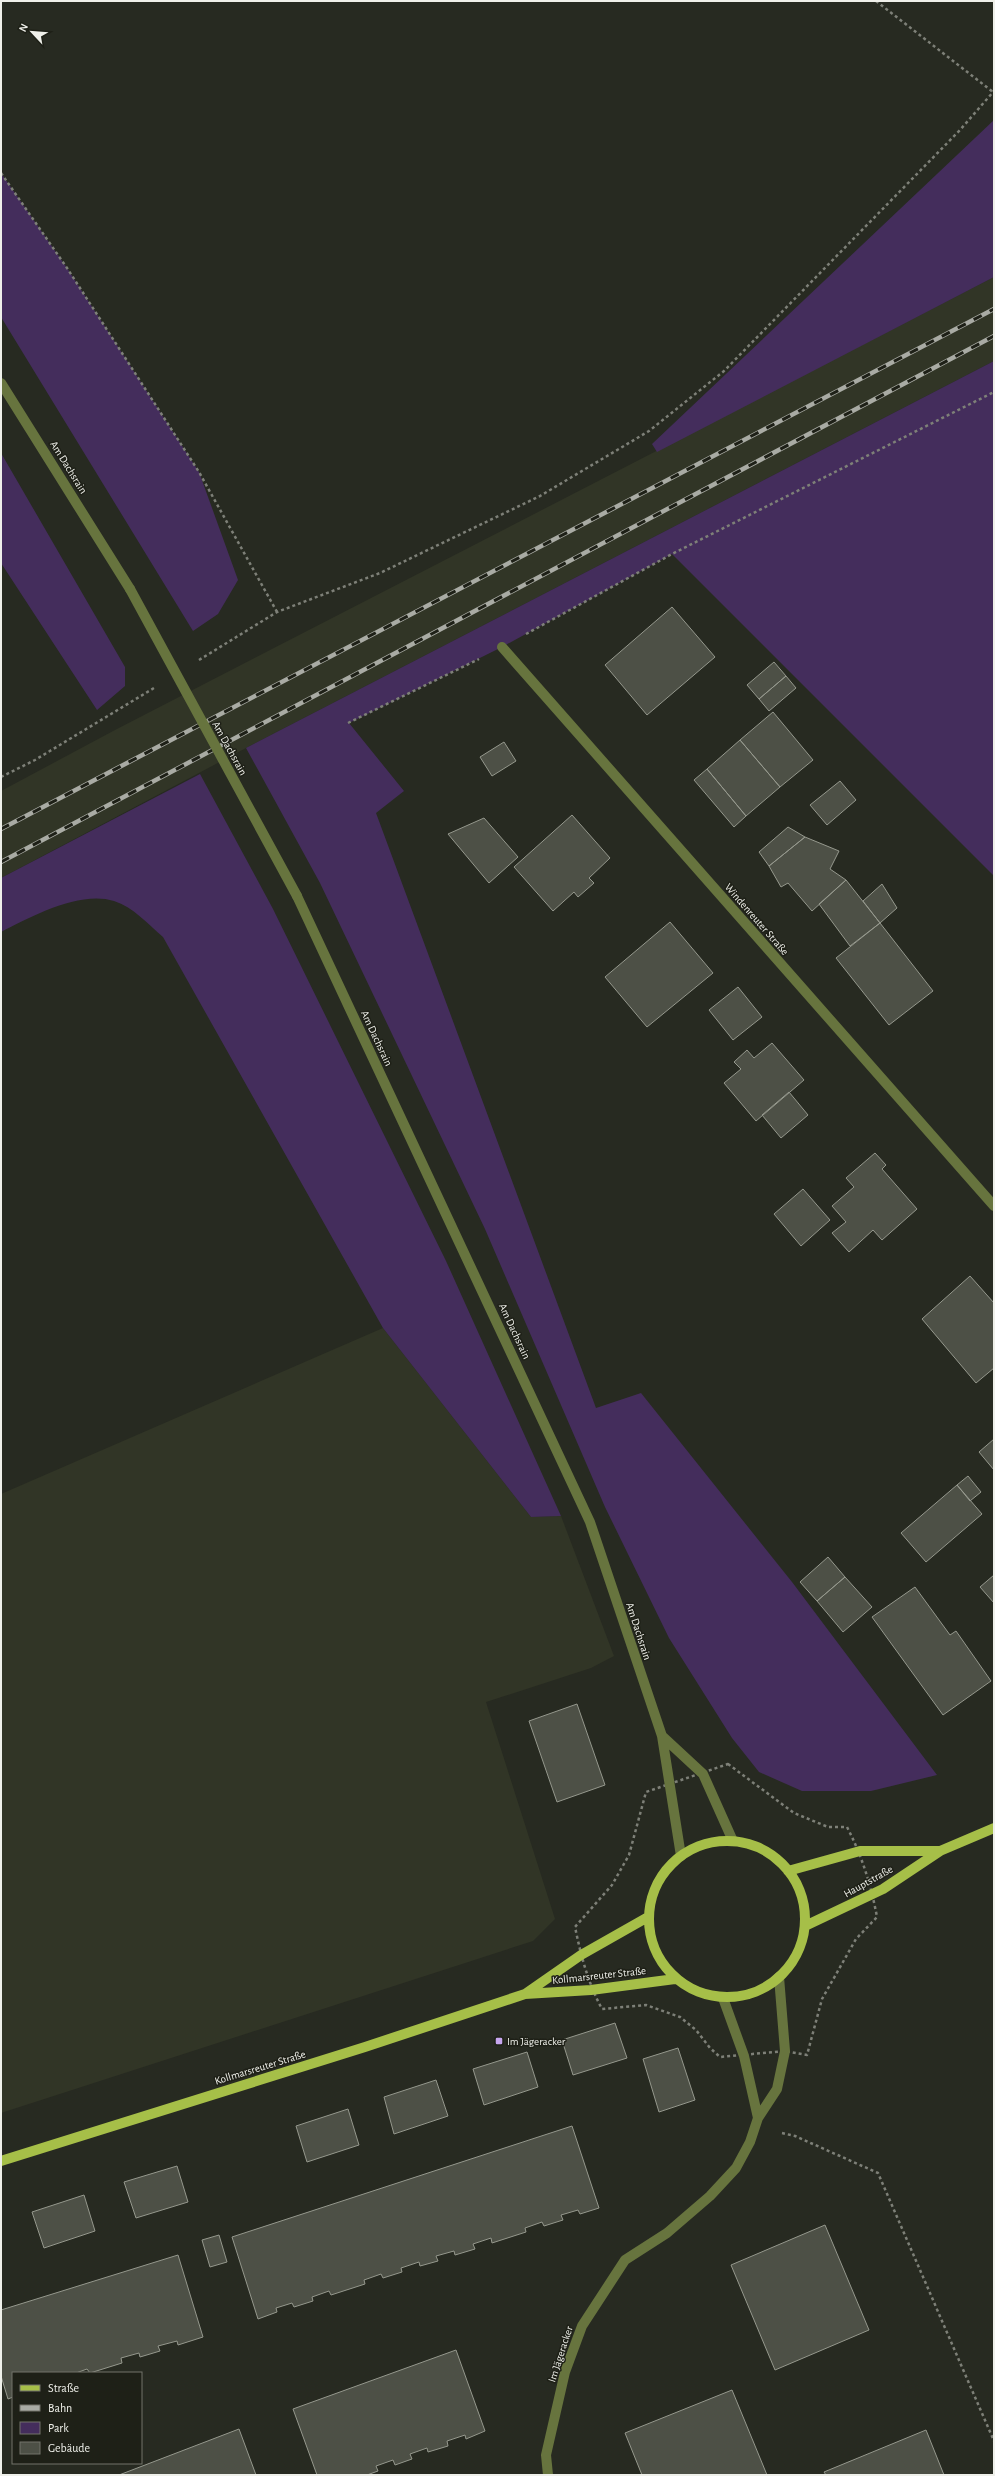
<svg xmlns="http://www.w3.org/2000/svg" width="995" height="2476" font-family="'Alegreya Sans',sans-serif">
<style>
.built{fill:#313526}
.green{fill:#442d5c}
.building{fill:#4d5046;stroke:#95988d}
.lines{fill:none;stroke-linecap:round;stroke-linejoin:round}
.path{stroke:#7e8078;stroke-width:2.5;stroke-dasharray:3 3;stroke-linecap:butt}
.minor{stroke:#67743e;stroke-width:10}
.major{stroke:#a6bf48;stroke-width:10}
.rail-casing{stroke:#a9aba4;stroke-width:4.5}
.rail{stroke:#1e2017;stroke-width:3;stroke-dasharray:9;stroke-linecap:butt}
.minor-bridge{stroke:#67743e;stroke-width:10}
.poi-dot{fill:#c7a6ef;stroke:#1e2017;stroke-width:1.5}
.labels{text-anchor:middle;stroke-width:3;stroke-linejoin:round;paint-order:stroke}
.street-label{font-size:11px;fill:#eff0ea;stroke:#1e2017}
.poi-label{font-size:11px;fill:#eff0ea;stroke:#1e2017;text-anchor:start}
</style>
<rect width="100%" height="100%" fill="#272a21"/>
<path class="built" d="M994 277V361L246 748 1 878V791L115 730Z
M383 1328 531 1517 561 1516 614 1656 591 1668 486 1702 555 1919 533 1941 1 2113V1494Z"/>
<path class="green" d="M994 120V277L657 452 652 444Z
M1 173 67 268 199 472 238 580 218 614 193 631 1 317Z
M994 361V876L672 554 502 647 349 723 404 791 376 813 596 1408 641 1393 792 1582 937 1775 871 1791H802L759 1772 732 1738 669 1638 605 1507 485 1229 320 883 246 748Z
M1 453 125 667V686L97 710 1 563Z
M200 774 273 909 446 1261 561 1516 531 1517 383 1328 163 937C148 924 133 907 114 901 80 890 30 917 1 932V878Z"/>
<path class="building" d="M672 607 715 657 647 715 605 665Z
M774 662 786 676 759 699 747 685Z
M786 676 796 688 769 711 759 699Z
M773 712 813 760 780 787 740 740Z
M740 740 780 787 746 816 707 769Z
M504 742 516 761 492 776 480 757Z
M707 769 746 816 734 827 694 780Z
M840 781 856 800 827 825 810 805Z
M572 815 610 858 589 878 594 883 578 897 574 892 553 911 514 867Z
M484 818 518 857 489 883 448 834Z
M788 827 805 837 769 866 759 852Z
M805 837 839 851 830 869 846 880 812 911 788 883 781 887 769 866Z
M846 880 880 923 850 946 819 904Z
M882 884 897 908 880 923 863 901Z
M670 922 713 973 647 1027 605 977Z
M880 923 933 991 889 1025 836 958Z
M738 987 762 1017 733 1040 709 1010Z
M772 1043 804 1080 756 1121 724 1083 741 1069 734 1062 747 1050 754 1058Z
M789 1092 808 1115 781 1138 762 1115Z
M875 1153 886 1165 882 1169 917 1209 882 1240 873 1230 849 1252 832 1233 846 1222 832 1206 854 1187 846 1178Z
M803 1189 830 1220 801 1246 774 1214Z
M970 1276 994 1303V1368L976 1383 922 1319Z
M994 1439V1470L979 1452Z
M968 1476 981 1492 970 1501 957 1485Z
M957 1485 982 1514 926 1562 901 1533Z
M828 1557 845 1577 817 1601 800 1582Z
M994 1575V1603L980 1587Z
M845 1577 872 1607 843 1632 817 1601Z
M915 1587 950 1635 956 1631 991 1681 943 1715 872 1617Z
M577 1704 605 1785 557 1802 529 1721Z
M615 2023 627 2058 573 2075 562 2040Z
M678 2048 695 2100 659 2112 643 2059Z
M527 2052 538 2087 484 2105 473 2069Z
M436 2080 448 2116 394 2134 384 2097Z
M348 2109 359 2145 307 2162 296 2126Z
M572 2126 599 2208 580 2214 578 2210 561 2215 563 2220 544 2226 542 2222 525 2228 526 2232 492 2243 491 2238 473 2244 475 2249 455 2255 454 2251 436 2256 438 2261 420 2266 419 2262 401 2268 402 2272 383 2278 381 2274 364 2280 365 2284 331 2295 329 2291 312 2297 313 2301 294 2307 292 2303 276 2308 277 2312 258 2319 232 2237Z
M177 2166 188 2202 136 2218 124 2182Z
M84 2195 95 2231 44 2248 32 2212Z
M825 2225 869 2330 775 2370 731 2265Z
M219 2235 227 2262 210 2267 202 2240Z
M178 2255 203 2337 178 2345 177 2341 158 2346 160 2351 140 2357 139 2353 121 2358 122 2363 90 2373 87 2369 76 2373H13V2397L8 2399 1 2376V2310Z
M456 2350 485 2431 466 2439 465 2435 447 2441 448 2446 428 2452 427 2448 410 2454 412 2459 395 2465 393 2460 376 2466 378 2471 367 2475H317L293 2409Z
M732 2390 767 2475H642L625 2433Z
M239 2429 256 2475H119Z
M926 2430 944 2475H826L824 2472Z"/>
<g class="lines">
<path class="path" d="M876 1 993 92
M1 173 67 268 199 472 277 612
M526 634 672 554 994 392
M199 660 277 612 380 573 540 496 649 431 724 371 960 130 994 91
M348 723 479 659
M1 777 35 760 154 688
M728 1764 794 1813 828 1827H847C862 1856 871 1885 877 1917L856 1939 822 1999 807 2055 785 2051 720 2057 710 2048 696 2030 680 2017 646 2005 602 2009C588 1983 581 1956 575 1927L612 1885 629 1855 646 1792Z
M782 2133 795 2136 878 2173 994 2441"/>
<path class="minor" d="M1 383 130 589
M502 647 994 1206
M297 896 590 1522 662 1736 681 1856
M662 1736 703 1774 733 1841
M723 1998 744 2056 758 2118
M548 2475 546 2455 565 2372 582 2326 625 2260 667 2233 710 2196 736 2168 750 2142 758 2118 777 2089 785 2051 779 1977"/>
<path class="major" d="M649 1919a78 78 0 1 1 156 0a78 78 0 1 1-156 0Z
M788 1871 860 1851H940
M805 1926 883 1889 940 1851 994 1828
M525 1994 581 1955 648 1917
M1 2161 365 2047 525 1994 591 1990 675 1979"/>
<g class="rail-casing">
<path id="rail" d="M1 829 994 309
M1 862 994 336"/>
</g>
<use href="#rail" class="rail"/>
<path class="minor-bridge" d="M130 589 297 896"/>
</g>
<rect class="poi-dot" x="495" y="2037" width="8" height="8" rx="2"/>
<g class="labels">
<g class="street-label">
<text transform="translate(69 467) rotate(58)" y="4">Am Dachsrain</text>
<text transform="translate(230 748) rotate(61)" y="4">Am Dachsrain</text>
<text transform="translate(757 919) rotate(49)" y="4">Windenreuter Straße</text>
<text transform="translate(377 1038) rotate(65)" y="4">Am Dachsrain</text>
<text transform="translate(515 1331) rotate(65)" y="4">Am Dachsrain</text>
<text transform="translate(639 1631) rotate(72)" y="4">Am Dachsrain</text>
<text transform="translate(868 1881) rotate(-29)" y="4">Hauptstraße</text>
<text transform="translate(599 1975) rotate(-6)" y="4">Kollmarsreuter Straße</text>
<text transform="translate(260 2067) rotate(-17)" y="4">Kollmarsreuter Straße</text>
<text transform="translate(560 2354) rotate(-72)" y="4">Im Jägeracker</text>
</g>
<g class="poi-label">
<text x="507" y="2045">Im Jägeracker</text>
</g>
</g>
<rect width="995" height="2476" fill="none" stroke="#eff0ea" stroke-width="4"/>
<rect x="12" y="2372" width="130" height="92" fill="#1e2017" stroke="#72736b"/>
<rect x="20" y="2385" width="20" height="6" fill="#a6bf48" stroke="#72736b"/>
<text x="48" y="2392" font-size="12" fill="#eff0ea">Straße</text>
<rect x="20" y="2405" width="20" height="6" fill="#a9aba4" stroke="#72736b"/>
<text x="48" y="2412" font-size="12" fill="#eff0ea">Bahn</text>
<rect x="20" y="2422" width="20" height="12" fill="#442d5c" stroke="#72736b"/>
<text x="48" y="2432" font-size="12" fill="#eff0ea">Park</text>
<rect x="20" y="2442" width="20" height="12" fill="#4d5046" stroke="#72736b"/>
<text x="48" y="2452" font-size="12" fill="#eff0ea">Gebäude</text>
<g transform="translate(32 32) rotate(296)" stroke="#1e2017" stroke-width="3" paint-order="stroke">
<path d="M0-3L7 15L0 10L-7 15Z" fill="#eff0ea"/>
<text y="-6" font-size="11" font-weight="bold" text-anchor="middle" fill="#eff0ea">N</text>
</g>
</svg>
